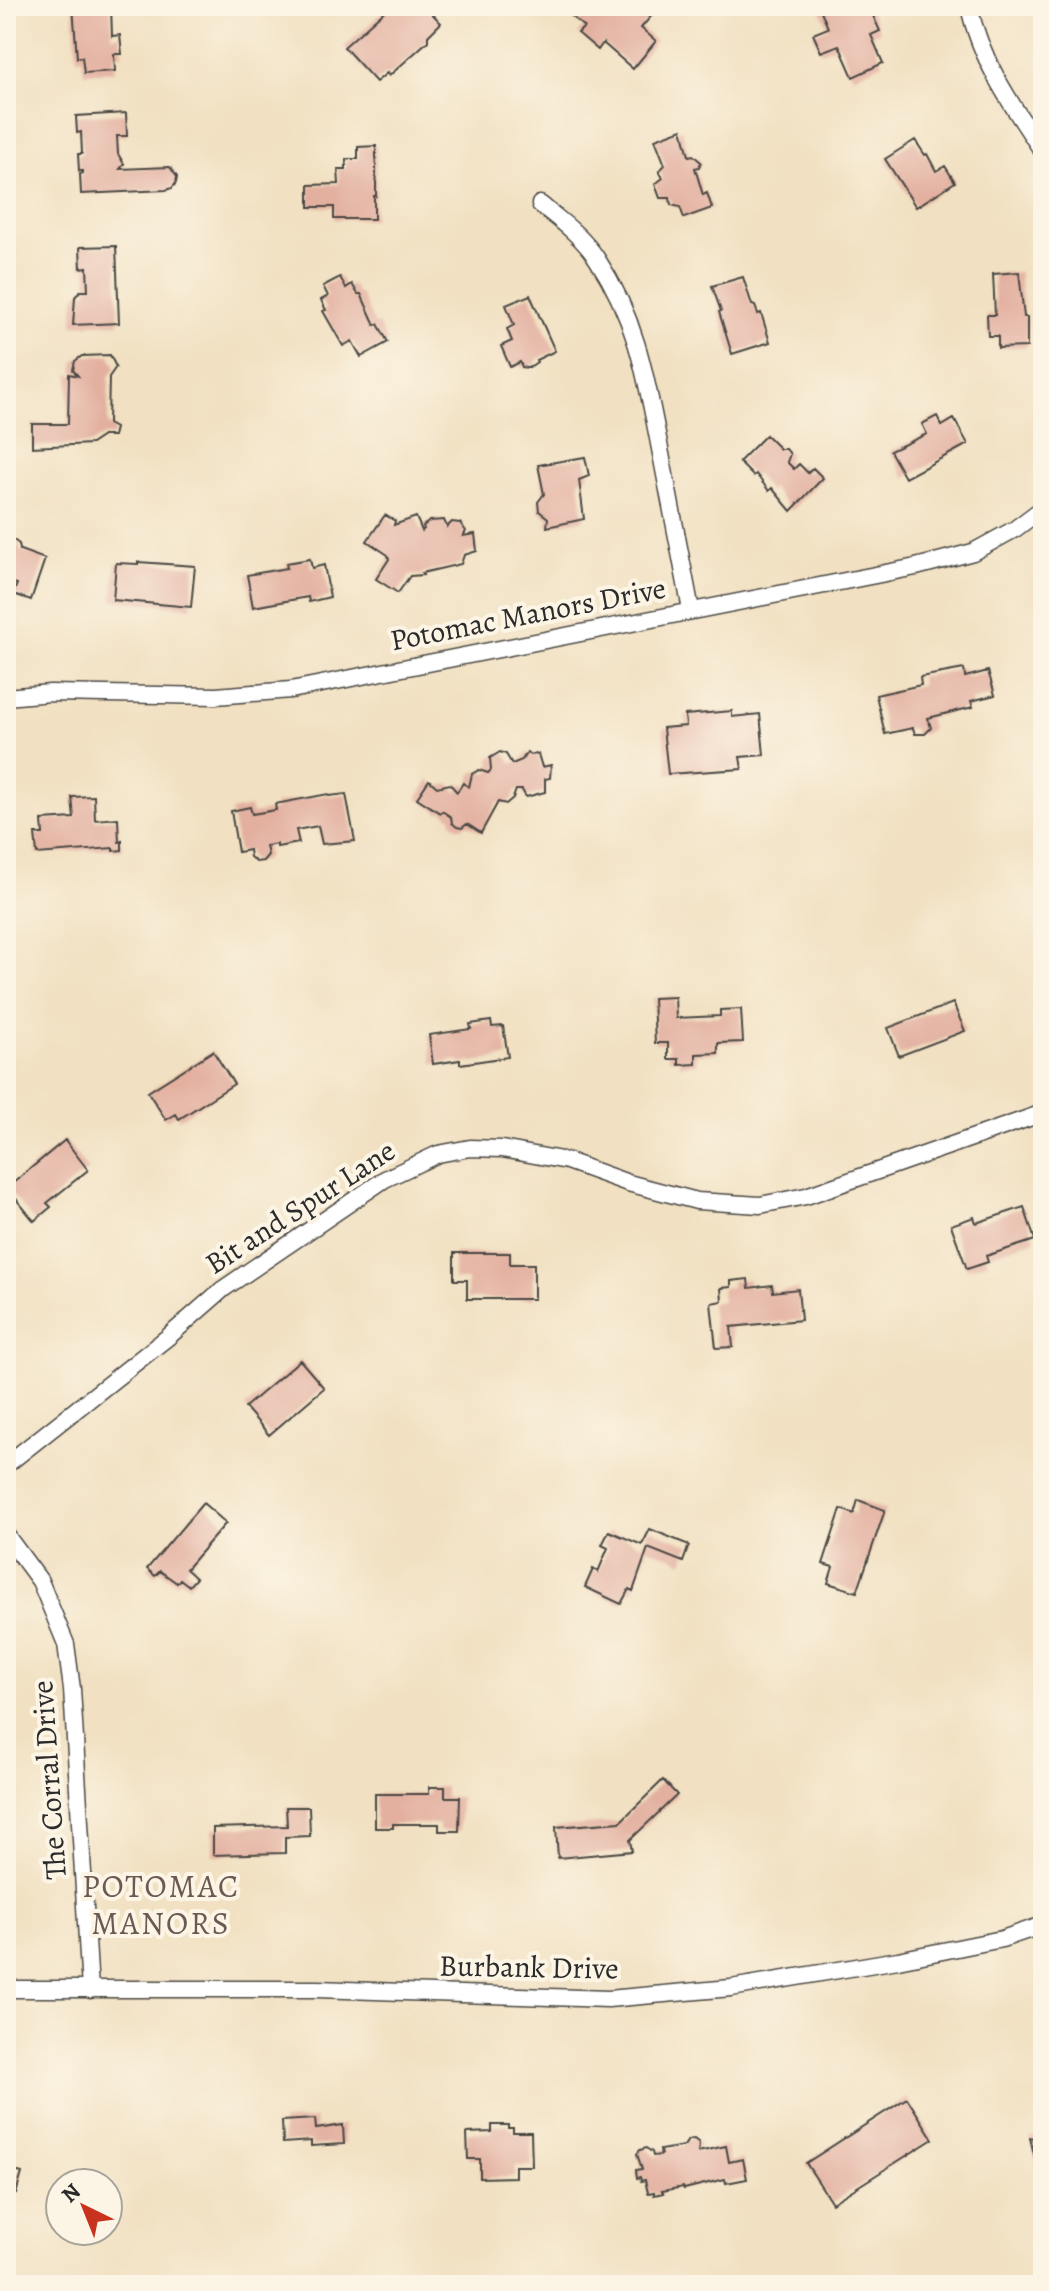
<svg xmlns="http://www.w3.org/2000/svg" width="1049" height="2291" font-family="Alegreya,serif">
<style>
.building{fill:#e3b0a0}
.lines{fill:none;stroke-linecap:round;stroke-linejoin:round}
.minor-casing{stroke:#494642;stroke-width:19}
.minor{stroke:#fff;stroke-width:16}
.labels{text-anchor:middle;stroke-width:8;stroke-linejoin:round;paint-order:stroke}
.street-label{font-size:30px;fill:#2b2b2b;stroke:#fcf5e5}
.neighbourhood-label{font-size:32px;letter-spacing:2px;fill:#6b5a54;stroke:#fcf5e5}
</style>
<rect width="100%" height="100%" fill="#fcf5e5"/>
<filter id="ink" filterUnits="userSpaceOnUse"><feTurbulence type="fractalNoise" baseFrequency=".0125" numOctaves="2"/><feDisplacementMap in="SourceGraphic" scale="16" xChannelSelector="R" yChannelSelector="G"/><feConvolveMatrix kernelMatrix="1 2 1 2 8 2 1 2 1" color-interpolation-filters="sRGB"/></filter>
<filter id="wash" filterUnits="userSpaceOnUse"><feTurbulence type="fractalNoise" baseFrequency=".006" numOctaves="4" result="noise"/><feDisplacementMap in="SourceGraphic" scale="32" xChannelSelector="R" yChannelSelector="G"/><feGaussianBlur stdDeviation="1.8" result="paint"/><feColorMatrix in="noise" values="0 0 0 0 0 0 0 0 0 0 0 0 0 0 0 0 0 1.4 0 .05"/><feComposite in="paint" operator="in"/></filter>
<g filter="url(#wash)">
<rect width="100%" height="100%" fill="#f1e0c1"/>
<g id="blocks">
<path class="building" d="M73 6H111L112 36 120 35 122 54H114L115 71 84 73 82 57 77 58Z
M390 6H425L441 23 428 36V41L389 76 387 73 376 82 344 47Z
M559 6H644L653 14 641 28 656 41 633 69 603 43 598 50 578 33 584 27Z
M819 6H861L864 12 870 9 880 31 871 35 883 63 853 77 839 45 821 52 813 34 828 28Z
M126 113 127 136H117L118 154 124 164 120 169 170 167 177 177 176 183 172 188 166 190 81 194 80 174 83 173V171H79L78 154H82L81 132 77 133 76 116Z
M682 129 689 156 693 155 701 162 699 167 695 168 703 195 707 193 712 208 684 218 680 207 671 205 670 198H660L655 184 663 178 659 171 665 165 655 139Z
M915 140 925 155 927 154 936 171 945 166 955 182 916 207 885 159Z
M376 146V196H374V219H334V207H309V185L339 184 338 169H346V159H358V147Z
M116 246 119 323 73 325 75 297 80 291H88L87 267 81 268 80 247Z
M1019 272 1024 317H1027V347L998 348V336H988L987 315H995L993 274Z
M340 277 346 288 352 284 358 294H361L375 325 378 324 388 342 361 357 352 341 343 346 323 311 326 310 321 300 328 296 323 286Z
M743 277 752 305 755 306 758 314 761 313 770 342 732 354 719 312 721 311 712 286Z
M530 295 555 351 536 360 537 362 528 368 522 367 520 362 510 367 501 346 512 341 507 329 514 325 506 305Z
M110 355 116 367 109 377 108 424 115 428 113 436H103L91 444 32 447V424H68L69 374 78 376 73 370 75 361 82 356Z
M937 416 942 426 954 419 968 444 905 478 890 451 927 434 922 424Z
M766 435 780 449H786L790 454 787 462 794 469 799 464 808 473 813 468 823 478 791 511 772 488 769 491 756 474 753 476 739 462Z
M585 457 589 476 579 480 584 519 547 527 548 518 539 511 538 502 544 494 538 465Z
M385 515 395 521 394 525 416 517 422 531 424 529 423 526 430 521 444 520 447 527 452 522 460 523 466 531 463 536 475 534 477 551 464 555 461 564 422 573 423 575 410 576 398 593 376 579 389 559 388 555 367 541Z
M11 538 19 544 20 550 45 559 31 600 13 594 17 584 8 582 6 587V539Z
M310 559 312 568 324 565 330 597 309 602 308 597 253 607 247 575 287 568 286 563Z
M138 562 195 566 191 607 113 600 116 563 138 564Z
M964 669 965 677 988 671 995 695 971 701 973 707 928 718 931 728 925 734H915L913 728 885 734 876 695 921 685 920 677Z
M732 711V717L760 714 764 755 740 757 742 769 668 774 663 728 686 726 685 715Z
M500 752 506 754 512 764 522 760 527 752 530 755 538 754 542 767 551 765 550 778 545 779V792L526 797 522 790H516L513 798 506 804 498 802 481 833 467 824 462 828 457 827 452 823 451 817 442 811 440 813 417 798 429 780 437 787 450 784 457 792 463 783 469 787 472 774 479 770 488 773 491 770 490 758Z
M328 794 329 796 346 794 355 841 322 844 318 826 296 830 299 843 277 847V844L266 846 268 855 263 861 256 862 250 857 249 850 238 852 231 811 250 807 252 814 276 810 275 804Z
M94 796 95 820 118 818 119 842 122 841V850L113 851V848L37 854 35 834H43L42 820 74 818 72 797Z
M675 997 676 1018 720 1016V1010L741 1009 743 1042 718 1043V1053L696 1054V1064L679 1065V1059H668V1043H655L653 998Z
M953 1003 965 1031 899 1056 888 1028Z
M491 1021 492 1027 503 1026 508 1057 460 1064V1060L433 1064 429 1035 471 1029 470 1024Z
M213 1051 234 1084 179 1119 176 1114 166 1120 148 1092Z
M65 1140 88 1170 47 1203 51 1207 34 1221 7 1188Z
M1024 1207 1035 1240 986 1256 988 1262 967 1269 951 1225 974 1217 976 1223Z
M454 1253H510V1264H534V1299H467V1280H454Z
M748 1279 749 1288 772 1285 773 1292 798 1289 801 1320 731 1327 733 1347 716 1348 711 1303 722 1301 721 1288 731 1287V1281Z
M300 1360 324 1388 269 1435 245 1407Z
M858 1500 885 1510 857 1592 828 1583 833 1567 823 1564 841 1509 854 1514Z
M203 1503 226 1523 186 1569 196 1578 189 1586 180 1579 177 1583 160 1571 155 1576 147 1569Z
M650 1529 689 1545 683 1562 648 1548 633 1591 629 1589 621 1604 585 1587 593 1569 598 1572 608 1548 602 1545 609 1531 642 1545Z
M663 1780 677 1795 630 1840 632 1851 558 1858 556 1827 620 1822Z
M429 1787H445V1797H460L459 1831H439V1824H393V1828H375V1794H429Z
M286 1807H309L310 1836 285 1837V1853L213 1855V1828L287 1826Z
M907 2098 933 2139 832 2203 806 2163Z
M315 2119 316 2129 343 2125 344 2144 311 2146V2141L283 2143 282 2121Z
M492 2125H508V2128H513V2132H531L532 2166H515V2177L480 2178V2159H468L467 2133 492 2132Z
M1043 2135V2173L1039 2174 1030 2138Z
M694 2139 699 2143 698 2152 726 2146 729 2162 743 2159 747 2179 726 2183 725 2179 684 2189 683 2187 662 2191 663 2193 654 2195V2192L648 2193 645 2180 641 2181 640 2177 637 2178 636 2170 642 2169 637 2154 640 2150 646 2148 652 2152 653 2156 661 2155 660 2150 684 2146 688 2140Z
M6 2169 22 2173 16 2194 6 2191Z"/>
</g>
</g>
<g filter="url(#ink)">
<use href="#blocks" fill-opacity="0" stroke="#494642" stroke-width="2"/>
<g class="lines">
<g class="minor-casing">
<path id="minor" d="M969 6C980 60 1013 107 1043 152
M540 204C561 221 582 236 597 259 638 321 647 383 661 454 671 506 681 558 691 610
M6 697 50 693 216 696 291 690 916 567 973 552 1015 529 1043 508
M6 1465 168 1337 223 1289 385 1179 438 1154 470 1148 502 1149 567 1161 628 1183 697 1201 760 1205 806 1196 1043 1113
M6 1535 40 1581 66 1644 72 1689 90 1990
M6 1989H317L608 1999 731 1988 898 1960 1002 1939 1043 1925"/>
</g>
<use href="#minor" class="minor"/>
</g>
</g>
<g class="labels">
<g class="street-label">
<text transform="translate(528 614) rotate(-11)" y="10">Potomac Manors Drive</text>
<text transform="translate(300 1207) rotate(-33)" y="10">Bit and Spur Lane</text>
<text transform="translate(49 1780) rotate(-94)" y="10">The Corral Drive</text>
<text transform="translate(529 1967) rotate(1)" y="10">Burbank Drive</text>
</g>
<g class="neighbourhood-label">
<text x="161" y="1897">POTOMAC<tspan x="161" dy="37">MANORS</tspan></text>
</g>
</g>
<rect width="1049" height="2291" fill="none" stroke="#fcf5e5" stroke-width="32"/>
<g transform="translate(84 2207) rotate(317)"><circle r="38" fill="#fcf5e5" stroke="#a8a49b" stroke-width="2"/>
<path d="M0-6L14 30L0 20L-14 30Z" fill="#c8321e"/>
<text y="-12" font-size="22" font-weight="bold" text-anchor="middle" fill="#2b2b2b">N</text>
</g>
</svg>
